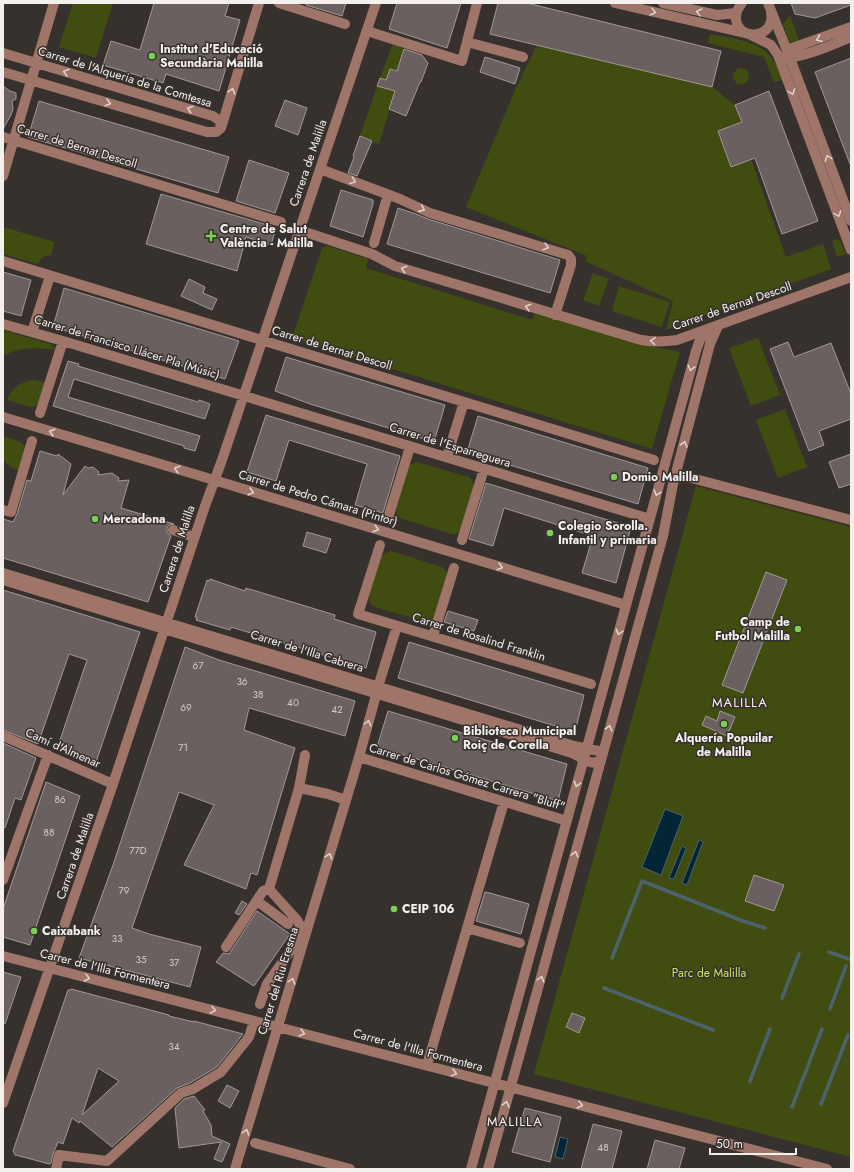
<svg xmlns="http://www.w3.org/2000/svg" width="854" height="1172" font-family="Jost,sans-serif">
<style>
.green{fill:#414c11}
.water{fill:#032636;stroke:#4b636d}
.lines{fill:none;stroke-linecap:round;stroke-linejoin:round}
.stream{stroke:#4b636d;stroke-width:3.5}
.building{fill:#69605f;stroke:#a19897;fill-rule:evenodd}
.minor{stroke:#9e7568;stroke-width:10}
.oneway{stroke:#ded1cc}
.poi-dot{fill:#7bd156;stroke:#37312d;stroke-width:1.5}
.labels{text-anchor:middle;stroke-width:3;stroke-linejoin:round;paint-order:stroke}
.number-label{font-size:10px;fill:#d1ccca}
.poi-label{font-size:12px;font-weight:bold;fill:#f4f0ee;stroke:#37312d;text-anchor:start}
.street-label{font-size:12px;fill:#f4f0ee;stroke:#37312d}
.park-label{font-size:12px;fill:#c7e164;stroke:#37312d}
.neighbourhood-label{font-size:13px;letter-spacing:1px;fill:#f4f0ee;stroke:#37312d}
</style>
<rect width="100%" height="100%" fill="#37312d"/>
<path class="green" d="M73 3H113L96 58 59 47Z
M790 15 799 41 792 43 789 41 783 24Z
M710 34C729 38 758 40 771 57 776 63 779 72 782 80L774 82 764 57 708 43Z
M393 43 404 49 397 71 390 69 386 80 380 78Z
M537 45 712 87 735 105 742 122 718 132 731 167 751 159 786 257 823 244 831 269 666 330 673 301 585 261 587 256 466 207 516 88Z
M738 68 745 69 748 71 749 79 744 84H737L733 78V74Z
M399 77 408 80 393 99 379 144 360 136 377 86 395 91Z
M3 227 55 242 51 255C44 255 41 258 38 264L3 254Z
M837 239 841 242 846 254 837 257 832 241Z
M328 246 368 259 366 268 532 320 535 312 650 346 680 352 652 449 292 338 322 248Z
M593 273 609 279 599 306 583 300Z
M619 286 670 302 662 327 612 311Z
M3 330 50 344 54 348V350C36 347 19 347 3 356Z
M758 338 780 395 751 406 729 348Z
M33 380 45 382C36 414 37 409 7 400 12 388 20 382 33 380Z
M785 409 807 467 778 478 756 420Z
M3 436C30 444 27 444 20 470L14 469 3 461Z
M417 462 469 477 472 480 474 486 461 531 456 534H452L402 519 397 515 396 509 409 466 411 464Z
M696 486 851 527V1157L534 1074Z
M391 551 442 567 446 570 447 576 433 619 426 622 375 607 370 603 369 596 381 557 385 553Z"/>
<path class="water" d="M665 809 683 816 661 875 642 867Z
M699 840 703 842 687 885 682 883Z
M682 846 686 848 674 879 669 878Z
M560 1137 568 1139 563 1159 555 1157Z"/>
<g class="lines">
<path class="stream" d="M829 952 849 959
M612 958 642 881 743 921 765 928
M604 988 713 1030
M782 998 799 954
M830 1009 846 966
M750 1081 770 1029
M821 1104 848 1035
M792 1107 822 1029"/>
</g>
<path class="building" d="M154 3H229L225 16 240 20 219 91 166 74 163 83 103 65 111 41 140 50Z
M306 3H346L342 16 306 5Z
M397 3H461L447 48 389 29Z
M498 3H527L721 51 712 87 490 34Z
M791 3H851V5L815 18 795 14Z
M404 49 422 55 428 63 421 82H420L406 116 389 109 395 91 377 86 380 78 386 80 390 69 397 71Z
M485 57 520 68 515 84 480 72Z
M851 58V164H850L815 72Z
M3 86 10 91 16 93V99L12 101 13 109 11 115 3 129Z
M769 91 818 221 782 234 755 158 731 167 718 131 742 122 735 105Z
M285 100 307 108 298 135 275 126Z
M39 101 229 157 218 193 28 137Z
M360 136 372 141 357 176 348 173 354 157 353 156Z
M249 160 289 173 275 213 236 201Z
M341 190 373 200V204L363 237 330 226Z
M161 194 271 226 276 228 271 245 246 237 237 271 146 244Z
M398 208 416 214 428 219 560 260 550 293 387 244Z
M3 272 31 280 21 316 3 311Z
M189 279 205 287 203 293 217 299 212 310 181 296Z
M64 288 239 341 225 379 53 327Z
M788 342 794 357 831 343 851 394V419L819 431 824 445 809 451 770 349Z
M286 357 445 405 434 442 310 404 275 391Z
M68 361 79 364 78 366 198 402 199 400 210 404 205 419 74 379 68 397 200 436 195 451 184 448V446L53 406Z
M266 415 400 456 383 513 355 505 367 464 289 440 276 481 247 472Z
M478 416 648 468 638 504 467 452Z
M40 451 57 456 58 454 71 464 63 495 85 466 88 468 93 467 99 472 98 475 112 473 119 478 118 481 129 480 121 508 174 524 169 525 167 528V532L171 536 148 602 3 558V519L13 522 17 514 27 480 31 481Z
M851 454V484L839 488 829 462Z
M486 483 631 527 616 583 582 573 593 536 504 508 493 546 469 539Z
M307 532 331 539 326 553 303 546Z
M766 572 787 580 743 693 722 685Z
M210 579 245 591 246 588 335 615 334 619 376 632 366 668 231 627 230 630 196 620 197 617H195L207 580 209 581Z
M3 590 140 632 96 762 67 752 58 746 87 660 69 654 38 744 3 730Z
M448 611 478 620 474 631 444 622Z
M409 642 584 695 575 732 398 678Z
M185 647 219 660 355 701 345 736 249 708 244 730 295 748 257 875 251 873 246 889 184 865 214 805 179 792 132 928 149 934 201 947 190 987 79 958 113 865Z
M388 711 567 764 558 801 377 747Z
M720 711 735 717 727 736 702 725 706 716 717 721Z
M3 743 36 758 21 800 15 798 5 828 3 827Z
M46 782 80 796 30 945 3 937V909Z
M754 875 784 885 774 911 745 901Z
M486 892 529 904 521 934 476 921 485 892Z
M242 901 247 904 239 915 235 913Z
M257 911 290 934 254 986 216 962 223 953 229 954Z
M3 972 21 977 5 1024 3 1023Z
M71 989 169 1015V1016L194 1022V1021L243 1034 217 1067 190 1083 177 1088 112 1147 80 1121 79 1123 72 1118 63 1144 58 1142 53 1154 51 1163 49 1164 31 1159 15 1155 13 1151 68 990H70ZM98 1068 119 1081 82 1115Z
M572 1013 585 1018 579 1033 566 1027Z
M227 1085 239 1091 230 1108 218 1101Z
M194 1096 205 1110 203 1111 211 1125 212 1136 230 1144 222 1162 214 1159 221 1142 179 1148 175 1108 184 1099Z
M525 1108 561 1117 550 1162 512 1152Z
M593 1124 622 1131 612 1169H581Z
M655 1140 685 1148 679 1169H647Z"/>
<g class="lines">
<path class="minor" d="M279 3 345 24
M615 3 749 34 771 45 778 55 851 250
M663 3 717 15 736 13
M742 3C738 8 735 13 736 20 740 43 776 37 771 13
M768 3 790 58 851 221
M367 31 462 61 477 3
M467 42 523 57
M787 50 851 27
M3 53 206 114 213 116 220 121 221 128
M785 57C799 60 836 43 851 37
M3 72 207 132H216L221 128
M221 128 259 3
M3 137 281 222
M320 169 400 199 430 213 568 255 571 259V265L555 315
M3 176 54 3
M299 230 372 254 395 266 641 340C653 342 664 342 677 340L851 277
M374 243 386 201
M3 261 654 460
M3 324 63 341 650 519
M32 332 50 276
M40 413 63 341
M3 417 194 474 626 605
M447 457 464 402
M676 474 851 520
M3 510 11 512 32 441
M388 518 410 447
M173 530 194 537
M462 540 484 469
M380 545 358 614 591 684
M3 573 574 746 599 751 602 756
M3 580 572 753C581 757 593 768 601 759
M433 636 454 568
M3 736 113 784
M359 757 567 821
M299 788 305 755
M3 880 48 755
M257 901 288 924
M467 928 520 943
M226 947 263 891 269 889
M3 956 827 1169
M260 1004 267 984 301 936 302 929 297 920 269 889 299 788 328 794 346 800
M427 1065 504 802
M3 1103 113 784 205 506 222 460 376 3
M255 1143 350 1169
M56 1169 59 1155 107 1161 181 1093 193 1089 221 1072 249 1037 254 1021
M235 1169 359 757 381 677 397 626
M471 1169 696 351 703 331 710 338V344
M488 1169 663 536 673 484 710 344 718 326"/>
</g>
<defs><path id="oneway-chevron" d="M-2-3.5L2.5 0L-2 3.5" fill="none" stroke-width="1.6" stroke-linecap="round" stroke-linejoin="round"/></defs>
<g class="oneway">
<use href="#oneway-chevron" transform="translate(653 12) rotate(14)"/>
<use href="#oneway-chevron" transform="translate(699 12) rotate(-166)"/>
<use href="#oneway-chevron" transform="translate(819 39) rotate(159)"/>
<use href="#oneway-chevron" transform="translate(66 72) rotate(-163)"/>
<use href="#oneway-chevron" transform="translate(232 91) rotate(-73)"/>
<use href="#oneway-chevron" transform="translate(792 92) rotate(70)"/>
<use href="#oneway-chevron" transform="translate(108 103) rotate(16)"/>
<use href="#oneway-chevron" transform="translate(190 109) rotate(-163)"/>
<use href="#oneway-chevron" transform="translate(828 158) rotate(-110)"/>
<use href="#oneway-chevron" transform="translate(353 181) rotate(21)"/>
<use href="#oneway-chevron" transform="translate(422 209) rotate(24)"/>
<use href="#oneway-chevron" transform="translate(838 214) rotate(70)"/>
<use href="#oneway-chevron" transform="translate(546 247) rotate(16)"/>
<use href="#oneway-chevron" transform="translate(404 269) rotate(-163)"/>
<use href="#oneway-chevron" transform="translate(528 307) rotate(-163)"/>
<use href="#oneway-chevron" transform="translate(653 341) rotate(-175)"/>
<use href="#oneway-chevron" transform="translate(691 368) rotate(105)"/>
<use href="#oneway-chevron" transform="translate(52 432) rotate(-164)"/>
<use href="#oneway-chevron" transform="translate(684 444) rotate(-75)"/>
<use href="#oneway-chevron" transform="translate(177 469) rotate(-164)"/>
<use href="#oneway-chevron" transform="translate(251 492) rotate(17)"/>
<use href="#oneway-chevron" transform="translate(657 493) rotate(106)"/>
<use href="#oneway-chevron" transform="translate(376 529) rotate(17)"/>
<use href="#oneway-chevron" transform="translate(500 567) rotate(17)"/>
<use href="#oneway-chevron" transform="translate(619 632) rotate(106)"/>
<use href="#oneway-chevron" transform="translate(368 723) rotate(-75)"/>
<use href="#oneway-chevron" transform="translate(609 728) rotate(-75)"/>
<use href="#oneway-chevron" transform="translate(577 784) rotate(105)"/>
<use href="#oneway-chevron" transform="translate(575 854) rotate(-75)"/>
<use href="#oneway-chevron" transform="translate(329 856) rotate(-73)"/>
<use href="#oneway-chevron" transform="translate(87 978) rotate(14)"/>
<use href="#oneway-chevron" transform="translate(541 979) rotate(-74)"/>
<use href="#oneway-chevron" transform="translate(292 981) rotate(-73)"/>
<use href="#oneway-chevron" transform="translate(213 1010) rotate(14)"/>
<use href="#oneway-chevron" transform="translate(302 1033) rotate(15)"/>
<use href="#oneway-chevron" transform="translate(454 1073) rotate(15)"/>
<use href="#oneway-chevron" transform="translate(506 1104) rotate(-75)"/>
<use href="#oneway-chevron" transform="translate(580 1105) rotate(14)"/>
<use href="#oneway-chevron" transform="translate(246 1132) rotate(-73)"/>
</g>
<g class="poi-dot">
<circle cx="152" cy="56" r="4"/>
<path d="M209 230h4v4h4v4h-4v4h-4v-4h-4v-4h4z"/>
<circle cx="614" cy="477" r="4"/>
<circle cx="95" cy="519" r="4"/>
<circle cx="550" cy="533" r="4"/>
<circle cx="798" cy="629" r="4"/>
<circle cx="724" cy="724" r="4"/>
<circle cx="455" cy="738" r="4"/>
<circle cx="394" cy="909" r="4"/>
<circle cx="34" cy="931" r="4"/>
</g>
<g class="labels">
<g class="number-label">
<text x="198" y="669">67</text>
<text x="242" y="685">36</text>
<text x="258" y="698">38</text>
<text x="293" y="706">40</text>
<text x="186" y="711">69</text>
<text x="337" y="713">42</text>
<text x="183" y="751">71</text>
<text x="60" y="803">86</text>
<text x="49" y="836">88</text>
<text x="138" y="854">77D</text>
<text x="124" y="894">79</text>
<text x="117" y="942">33</text>
<text x="141" y="963">35</text>
<text x="174" y="966">37</text>
<text x="174" y="1050">34</text>
<text x="603" y="1151">48</text>
</g>
<g class="poi-label">
<text x="160" y="53">Institut d'Educació<tspan x="160" dy="14">Secundària Malilla</tspan></text>
<text x="220" y="233">Centre de Salut<tspan x="220" dy="14">València - Malilla</tspan></text>
<text x="622" y="481">Domio Malilla</text>
<text x="103" y="523">Mercadona</text>
<text x="558" y="530">Colegio Sorolla.<tspan x="558" dy="14">Infantil y primaria</tspan></text>
<text x="790" y="626" text-anchor="end">Camp de<tspan x="790" dy="14">Futbol Malilla</tspan></text>
<text x="463" y="735">Biblioteca Municipal<tspan x="463" dy="14">Roiç de Corella</tspan></text>
<text x="724" y="742" text-anchor="middle">Alquería Popuilar<tspan x="724" dy="14">de Malilla</tspan></text>
<text x="402" y="913">CEIP 106</text>
<text x="42" y="935">Caixabank</text>
</g>
<g class="street-label">
<text transform="translate(125 77) rotate(17)" y="4">Carrer de l'Alqueria de la Comtessa</text>
<text transform="translate(77 146) rotate(17)" y="4">Carrer de Bernat Descoll</text>
<text transform="translate(308 163) rotate(-71)" y="4">Carrera de Malilla</text>
<text transform="translate(732 306) rotate(-19)" y="4">Carrer de Bernat Descoll</text>
<text transform="translate(127 347) rotate(17)" y="4">Carrer de Francisco Llácer Pla (Músic)</text>
<text transform="translate(332 348) rotate(17)" y="4">Carrer de Bernat Descoll</text>
<text transform="translate(450 445) rotate(17)" y="4">Carrer de l'Esparreguera</text>
<text transform="translate(318 498) rotate(17)" y="4">Carrer de Pedro Cámara (Pintor)</text>
<text transform="translate(177 549) rotate(-72)" y="4">Carrera de Malilla</text>
<text transform="translate(479 637) rotate(17)" y="4">Carrer de Rosalind Franklin</text>
<text transform="translate(307 651) rotate(17)" y="4">Carrer de l'Illa Cabrera</text>
<text transform="translate(63 748) rotate(24)" y="4">Camí d'Almenar</text>
<text transform="translate(467 777) rotate(17)" y="4">Carrer de Carlos Gómez Carrera "Bluff"</text>
<text transform="translate(75 856) rotate(-71)" y="4">Carrera de Malilla</text>
<text transform="translate(105 969) rotate(14)" y="4">Carrer de l'Illa Formentera</text>
<text transform="translate(278 981) rotate(-73)" y="4">Carrer del Riu Eresma</text>
<text transform="translate(418 1050) rotate(15)" y="4">Carrer de l'Illa Formentera</text>
</g>
<g class="park-label">
<text x="709" y="977">Parc de Malilla</text>
</g>
<g class="neighbourhood-label">
<text x="740" y="707">MALILLA</text>
<text x="515" y="1126">MALILLA</text>
</g>
</g>
<rect width="854" height="1172" fill="none" stroke="#f4f0ee" stroke-width="8"/>
<path d="M710 1148v6h86v-6" fill="none" stroke="#f4f0ee" stroke-width="2"/>
<text x="716" y="1148" font-size="12" fill="#f4f0ee" stroke="#37312d" stroke-width="3" paint-order="stroke">50 m</text>
</svg>
